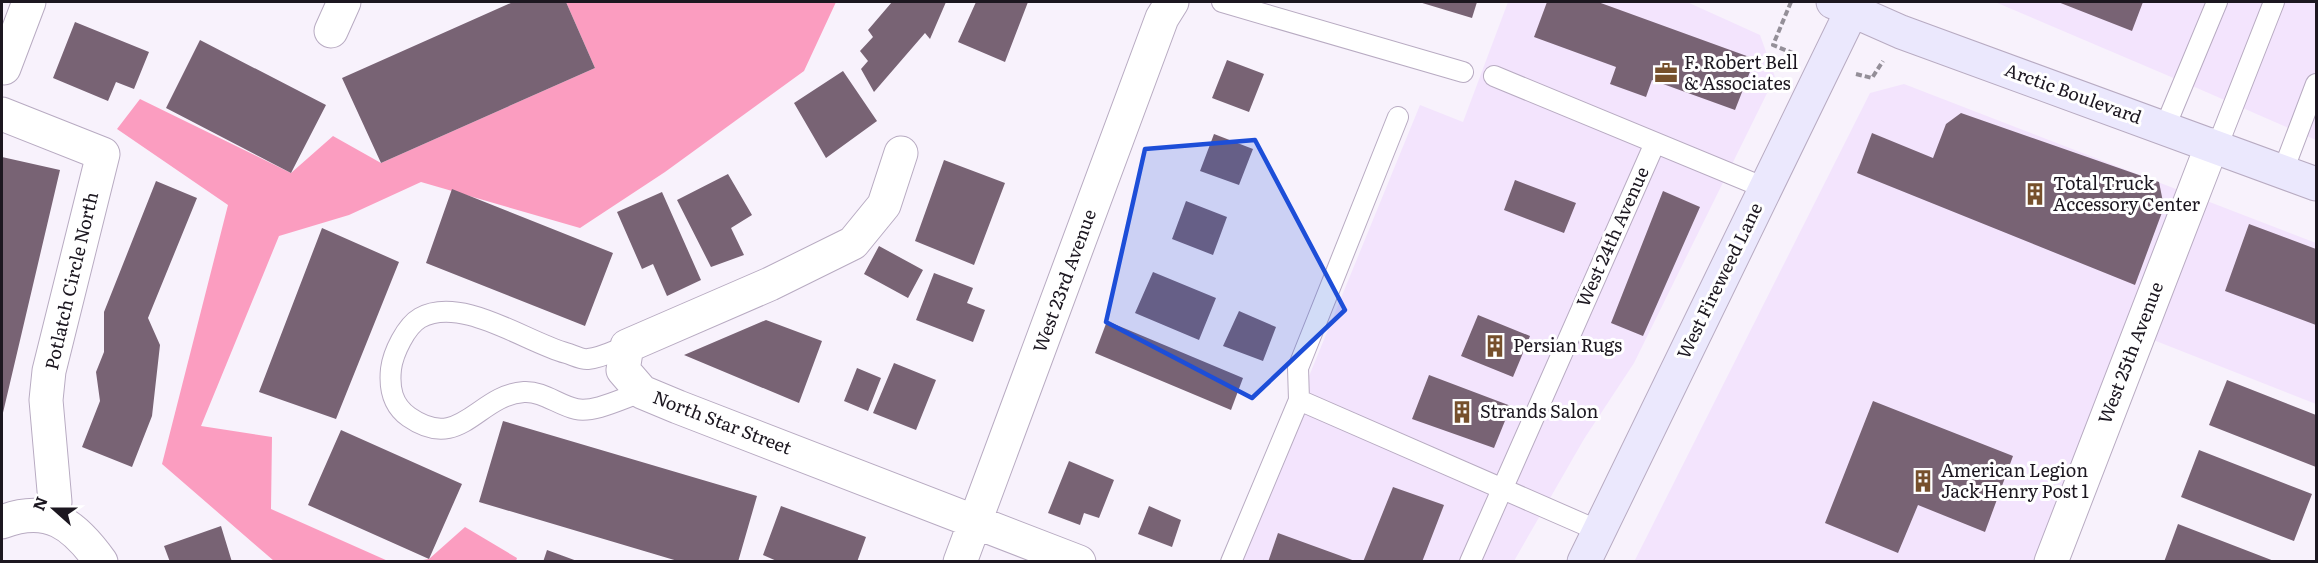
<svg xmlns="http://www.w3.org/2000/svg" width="2318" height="563" font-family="Literata,serif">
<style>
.built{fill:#f3e4fd}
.forest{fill:#fb9dc0}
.building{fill:#786374}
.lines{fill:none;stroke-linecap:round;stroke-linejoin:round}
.lane-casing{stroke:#b8abc2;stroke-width:22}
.street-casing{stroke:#b8abc2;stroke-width:35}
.secondary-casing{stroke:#b8abc2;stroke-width:35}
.path{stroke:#948f98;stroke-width:4;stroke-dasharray:6 3;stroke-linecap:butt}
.lane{stroke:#fff;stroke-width:20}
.street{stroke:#fff;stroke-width:33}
.secondary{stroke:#ebe8fd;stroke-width:33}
.marked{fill:#1d4ed8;fill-opacity:0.2;stroke:#1d4ed8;stroke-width:4.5;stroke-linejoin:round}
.labels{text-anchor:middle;stroke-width:6;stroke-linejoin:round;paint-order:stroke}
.poi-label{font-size:18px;fill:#1c1720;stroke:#fff;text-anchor:start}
.street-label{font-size:18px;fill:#1c1720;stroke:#fff}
</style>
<rect width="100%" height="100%" fill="#f8f2fc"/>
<path class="built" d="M1508 2H1687L1760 35 1775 77 1634 363 1584 439 1514 561 1233 562 1420 105 1463 122Z
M1995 2H2316V140L2197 88Z
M1904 84 2316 243V404L2128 330 2036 561 1634 562 1870 93Z"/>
<path class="forest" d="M566 2H836L804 71 665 172 580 228 421 182 349 215 279 236 201 426 272 437 271 509 388 561H274L162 464 228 205 117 129 140 99 291 173 333 136 381 163 595 68Z
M465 527 517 558 516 561H417L429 559Z"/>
<path class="building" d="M513 2H566L595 68 381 163 342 78Z
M892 2H946L930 39 925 33 874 92 861 69 868 61 860 51 873 37 868 30Z
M976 2H1028L1005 62 958 42Z
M1419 2H1477L1472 18Z
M1547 2H1598L1755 59 1735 110 1652 80 1646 97 1610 84 1616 67 1534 37Z
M2058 2H2143L2132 31Z
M75 22 149 52 134 89 116 82 108 101 53 78Z
M200 40 326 105 291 173 166 108Z
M1227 60 1264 74 1249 112 1212 98Z
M843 71 877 121 826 158 794 103Z
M1961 113 2159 182 2164 207 2135 285 1857 173 1872 133 1933 158 1946 124Z
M1214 134 1253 149 1239 185 1200 171Z
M2 157 60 170 2 417Z
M944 160 1005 183 974 265 915 241Z
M728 174 752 215 731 228 744 255 711 267 677 200Z
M1515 180 1576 203 1564 233 1504 210Z
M156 181 197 198 148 318 160 345 152 416 132 467 82 447 100 401 96 372 104 352V312Z
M452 189 613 253 585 326 426 263Z
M1663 191 1700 207 1643 336 1611 323Z
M662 192 701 280 667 296 653 264 642 269 617 212Z
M1186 201 1227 217 1213 255 1172 239Z
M2249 224 2316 249V325L2225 291Z
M322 228 399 262 336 419 259 392Z
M879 246 923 270 908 298 864 274Z
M1153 272 1216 298 1199 340 1135 313Z
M934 273 973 288 967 303 985 310 973 342 916 320Z
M1239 311 1276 327 1263 361 1223 346Z
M1478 315 1530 336 1513 377 1461 356Z
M766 320 822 341 799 403 684 355Z
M1107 321 1243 378 1231 410 1095 353Z
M894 363 936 380 916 430 873 413Z
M857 368 881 378 868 411 844 401Z
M1429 375 1511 406 1494 448 1412 419Z
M2227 380 2316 415V467L2209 425Z
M1873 401 2013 456 1985 532 1918 505 1898 553 1825 523Z
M503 421 757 496 738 562H681L479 502Z
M341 430 462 484 429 559 308 505Z
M2199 450 2312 494 2294 541 2181 497Z
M1069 461 1114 480 1099 518 1084 513 1080 525 1048 513Z
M1393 487 1444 505 1422 562H1363Z
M781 506 866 537 857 562H779L763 555Z
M1149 506 1181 520 1172 547 1138 534Z
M2178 524 2274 561V562H2164Z
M221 526 232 562H170L164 546Z
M1278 533 1355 561V562H1268Z
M547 550 577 561V562H543Z"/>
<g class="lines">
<g class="lane-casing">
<path id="lane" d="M1222 2 1463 72
M1494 76 1765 188
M2165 127 2217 2
M2217 147 2274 2
M2283 171 2316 84
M627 346C616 350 601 358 588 359 582 360 573 355 566 353 526 342 461 295 420 318 406 326 393 353 391 369 389 388 392 405 409 417 461 453 477 395 524 392 543 391 558 405 576 409 595 413 623 398 642 392
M1299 400 1599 531
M1231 562 1299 400 1298 368 1398 117
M1470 562 1655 143"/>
</g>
<g class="street-casing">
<path id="street" d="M331 31 344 2
M4 68 29 2
M2 114 103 154 49 371 46 400 55 502 52 517
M901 153 884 205 853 243 770 284 627 346 623 370 642 392 678 407 1079 562
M2 522C48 504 74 524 101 562
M960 562 1162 18 1172 2
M2051 562 2212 145"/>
</g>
<g class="secondary-casing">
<path id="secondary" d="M1833 2 1901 32 2316 184
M1584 562 1856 2"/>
</g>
<path class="path" d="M1791 2 1773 45 1795 54
M1856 74 1872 78 1883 61"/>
<use href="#lane" class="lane"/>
<use href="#street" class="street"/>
<use href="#secondary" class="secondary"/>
</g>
<path class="marked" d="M1255 140 1345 310 1252 398 1106 322 1145 149Z"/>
<defs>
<g id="office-bare" transform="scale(1.8)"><path d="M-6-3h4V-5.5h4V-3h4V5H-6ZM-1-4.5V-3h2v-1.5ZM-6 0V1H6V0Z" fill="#76502c" stroke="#fff" stroke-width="2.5" paint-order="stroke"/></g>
<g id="building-bare" transform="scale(1.8)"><path d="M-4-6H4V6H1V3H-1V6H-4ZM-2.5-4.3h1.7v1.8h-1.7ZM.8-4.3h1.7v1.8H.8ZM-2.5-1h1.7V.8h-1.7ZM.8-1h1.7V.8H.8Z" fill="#76502c" stroke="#fff" stroke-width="2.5" paint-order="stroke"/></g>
</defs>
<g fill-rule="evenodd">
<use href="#office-bare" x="1666" y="73"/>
<use href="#building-bare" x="2035" y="194"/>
<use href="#building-bare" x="1495" y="346"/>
<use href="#building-bare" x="1462" y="412"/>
<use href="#building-bare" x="1923" y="481"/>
</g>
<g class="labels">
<g class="poi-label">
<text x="1684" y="69">F. Robert Bell<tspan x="1684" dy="21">&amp; Associates</tspan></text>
<text x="2053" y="190">Total Truck<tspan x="2053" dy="21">Accessory Center</tspan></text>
<text x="1513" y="352">Persian Rugs</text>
<text x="1480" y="418">Strands Salon</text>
<text x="1941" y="477">American Legion<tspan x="1941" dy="21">Jack Henry Post 1</tspan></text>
</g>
<g class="street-label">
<text transform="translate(2073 94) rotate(20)" y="6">Arctic Boulevard</text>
<text transform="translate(1613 237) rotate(-66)" y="6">West 24th Avenue</text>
<text transform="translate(72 281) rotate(-77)" y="6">Potlatch Circle North</text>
<text transform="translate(1065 281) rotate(-70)" y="6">West 23rd Avenue</text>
<text transform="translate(1720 281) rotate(-64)" y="6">West Fireweed Lane</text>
<text transform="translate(2131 353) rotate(-69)" y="6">West 25th Avenue</text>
<text transform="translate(722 423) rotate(21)" y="6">North Star Street</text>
</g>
</g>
<rect width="2318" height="563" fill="none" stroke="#1c1720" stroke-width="6"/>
<g transform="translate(54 509) rotate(291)" stroke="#ffffff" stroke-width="4.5" paint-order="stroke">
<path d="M0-4.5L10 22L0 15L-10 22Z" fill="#1c1720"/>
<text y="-9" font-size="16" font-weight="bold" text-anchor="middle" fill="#1c1720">N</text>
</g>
</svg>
